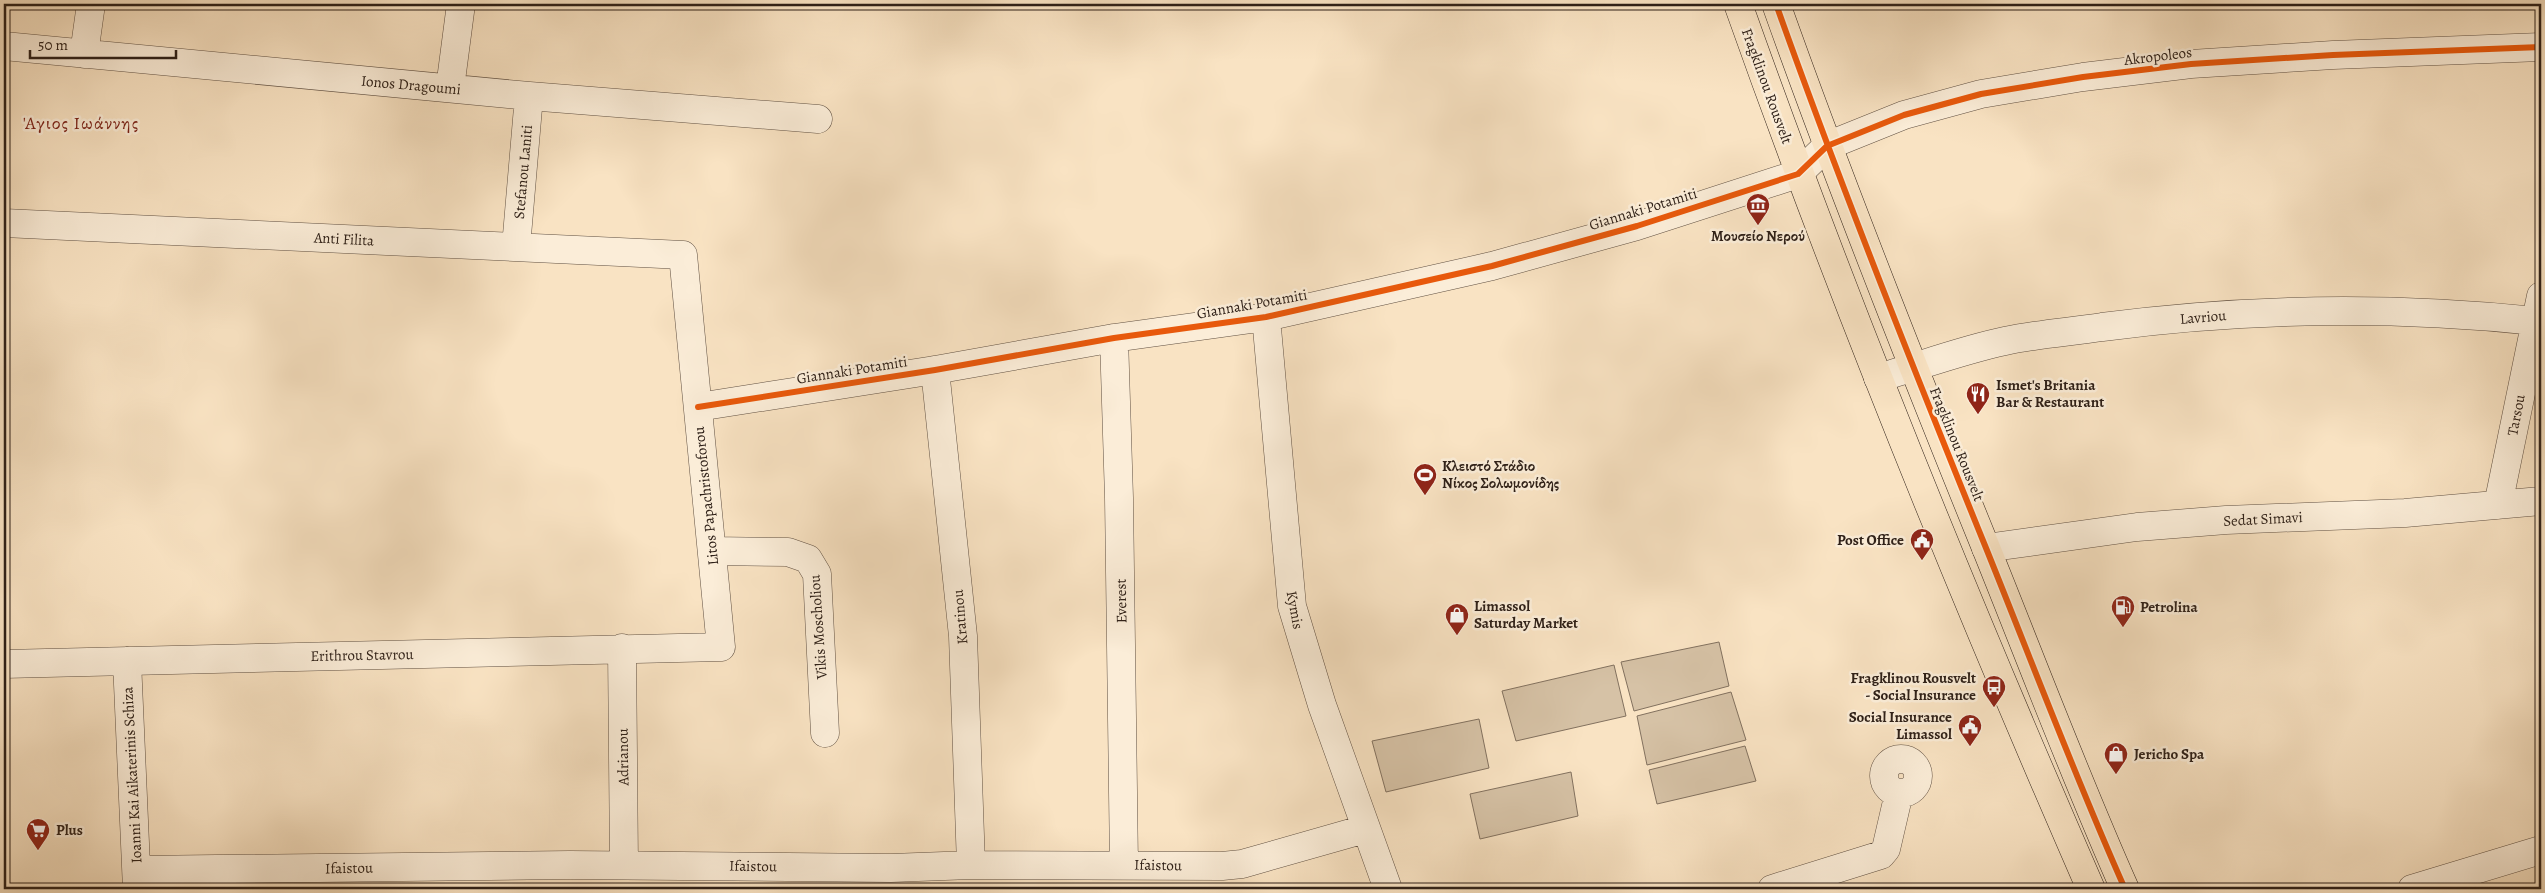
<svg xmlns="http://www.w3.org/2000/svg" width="2545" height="893" font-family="Alegreya,serif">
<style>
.pitch{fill:#d6c2a6;stroke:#82715f}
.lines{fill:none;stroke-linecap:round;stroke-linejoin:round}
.minor-casing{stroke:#615143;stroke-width:29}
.major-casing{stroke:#2e2018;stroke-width:29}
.minor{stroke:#fbedd8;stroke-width:28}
.major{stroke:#f9e3c3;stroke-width:28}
.cycleway-casing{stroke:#fbedd8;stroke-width:9}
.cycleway{stroke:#e8590c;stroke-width:6}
.labels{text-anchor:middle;stroke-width:5;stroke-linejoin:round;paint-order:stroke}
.street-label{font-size:15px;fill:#2e2018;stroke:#fbedd8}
.poi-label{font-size:15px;font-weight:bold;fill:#2e2018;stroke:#fbedd8;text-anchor:start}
.quarter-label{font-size:18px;letter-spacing:1px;fill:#7a1f14;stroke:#fbedd8}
</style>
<rect width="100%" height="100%" fill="#f9e3c3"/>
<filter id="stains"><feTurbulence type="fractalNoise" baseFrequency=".004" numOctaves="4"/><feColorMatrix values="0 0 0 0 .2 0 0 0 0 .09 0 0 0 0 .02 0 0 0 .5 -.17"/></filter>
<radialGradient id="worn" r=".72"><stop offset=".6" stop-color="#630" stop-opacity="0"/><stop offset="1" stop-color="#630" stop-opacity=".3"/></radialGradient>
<path class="pitch" d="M1719 642 1729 686 1634 711 1621 662Z
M1614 665 1626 716 1516 741 1502 691Z
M1731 692 1746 740 1647 765 1637 716Z
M1479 719 1489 768 1386 792 1372 741Z
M1745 746 1756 781 1657 804 1649 770Z
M1571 772 1578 816 1480 839 1470 794Z"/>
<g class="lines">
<g class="minor-casing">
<path id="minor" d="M4 46 529 96 818 119
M84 54 91 4
M450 88 461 4
M4 223 683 255 721 647 4 664
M516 247 529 96
M1266 317 1292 606 1322 705 1388 889
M1114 338 1119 498 1124 865
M935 370 963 636 971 865
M1878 378C1920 366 1962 350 2005 341 2037 334 2070 332 2102 327 2246 308 2390 306 2535 321
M698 407 935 370 1114 338 1266 317 1492 266 1637 226 1798 174 1827 146 1904 115 1981 94 2083 77 2191 64 2333 55 2541 47
M2498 505 2541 296
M1986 548 2137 527 2226 520 2405 513 2541 501
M712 551 788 552 808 559 817 574 825 733
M622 648 624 865
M127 661 137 889
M1884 776a17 17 0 1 1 34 0a17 17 0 1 1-34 0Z
M137 870 570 865 891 868 971 865 1222 866 1242 864 1365 829
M1772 889 1881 855 1886 849 1899 793
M2412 889 2541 850"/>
</g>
<g class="major-casing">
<path id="major" d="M1738 4C1844 303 1964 598 2091 889
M1776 4C1841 187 1913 368 1986 548 2032 662 2075 777 2125 889"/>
</g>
<use href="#minor" class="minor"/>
<use href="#major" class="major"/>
<g class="cycleway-casing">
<path id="cycleway" d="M1776 4C1841 187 1913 368 1986 548 2032 662 2075 777 2125 889
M698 407 935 370 1114 338 1266 317 1492 266 1637 226 1798 174 1827 146 1904 115 1981 94 2083 77 2191 64 2333 55 2541 47"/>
</g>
<use href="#cycleway" class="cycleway"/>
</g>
<defs>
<g id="museum-pin" transform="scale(1.25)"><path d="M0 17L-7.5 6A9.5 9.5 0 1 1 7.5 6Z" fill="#8f2418" stroke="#fbedd8"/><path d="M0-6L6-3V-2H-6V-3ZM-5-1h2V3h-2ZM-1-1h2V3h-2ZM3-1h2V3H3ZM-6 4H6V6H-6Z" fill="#fff"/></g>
<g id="restaurant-pin" transform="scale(1.25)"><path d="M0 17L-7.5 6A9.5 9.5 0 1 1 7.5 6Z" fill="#8f2418" stroke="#fbedd8"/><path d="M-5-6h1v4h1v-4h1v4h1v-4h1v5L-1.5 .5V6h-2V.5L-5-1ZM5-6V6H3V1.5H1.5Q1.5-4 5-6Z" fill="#fff"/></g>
<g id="stadium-pin" transform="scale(1.25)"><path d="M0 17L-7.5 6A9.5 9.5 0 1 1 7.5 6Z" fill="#8f2418" stroke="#fbedd8"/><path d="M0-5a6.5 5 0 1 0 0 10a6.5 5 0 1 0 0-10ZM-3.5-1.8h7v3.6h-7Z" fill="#fff"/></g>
<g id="civic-pin" transform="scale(1.25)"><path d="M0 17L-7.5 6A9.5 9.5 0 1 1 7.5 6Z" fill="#8f2418" stroke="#fbedd8"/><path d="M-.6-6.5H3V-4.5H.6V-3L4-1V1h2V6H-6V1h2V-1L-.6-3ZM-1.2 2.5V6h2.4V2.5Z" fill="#fff"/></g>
<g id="fuel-pin" transform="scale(1.25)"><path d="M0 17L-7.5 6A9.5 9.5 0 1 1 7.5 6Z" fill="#8f2418" stroke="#fbedd8"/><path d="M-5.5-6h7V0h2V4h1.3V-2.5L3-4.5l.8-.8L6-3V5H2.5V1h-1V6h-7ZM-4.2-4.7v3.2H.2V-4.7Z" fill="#fff"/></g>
<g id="shop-pin" transform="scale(1.25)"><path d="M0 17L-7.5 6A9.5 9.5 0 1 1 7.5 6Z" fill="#8f2418" stroke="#fbedd8"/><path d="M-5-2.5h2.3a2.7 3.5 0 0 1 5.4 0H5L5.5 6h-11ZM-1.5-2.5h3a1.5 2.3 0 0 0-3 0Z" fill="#fff"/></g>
<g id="bus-pin" transform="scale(1.25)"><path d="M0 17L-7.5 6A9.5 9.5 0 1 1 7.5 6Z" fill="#8f2418" stroke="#fbedd8"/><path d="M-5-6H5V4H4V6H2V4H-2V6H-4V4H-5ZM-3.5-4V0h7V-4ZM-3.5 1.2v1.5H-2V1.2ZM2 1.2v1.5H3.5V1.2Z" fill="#fff"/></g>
<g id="supermarket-pin" transform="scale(1.25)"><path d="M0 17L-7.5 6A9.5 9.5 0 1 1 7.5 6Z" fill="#8f2418" stroke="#fbedd8"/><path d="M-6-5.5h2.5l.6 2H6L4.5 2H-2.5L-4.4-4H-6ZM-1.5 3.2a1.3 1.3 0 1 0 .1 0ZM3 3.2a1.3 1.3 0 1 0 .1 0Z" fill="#fff"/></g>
</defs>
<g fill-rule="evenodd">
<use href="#museum-pin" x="1758" y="205"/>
<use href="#restaurant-pin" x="1978" y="394"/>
<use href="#stadium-pin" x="1425" y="475"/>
<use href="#civic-pin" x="1922" y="540"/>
<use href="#fuel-pin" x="2123" y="607"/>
<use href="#shop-pin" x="1457" y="615"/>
<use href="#bus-pin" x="1994" y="687"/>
<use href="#civic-pin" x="1970" y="726"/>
<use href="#shop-pin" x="2116" y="754"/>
<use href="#supermarket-pin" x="38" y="830"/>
</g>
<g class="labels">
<g class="street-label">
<text transform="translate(2158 56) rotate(-7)" y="5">Akropoleos</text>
<text transform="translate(411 85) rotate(5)" y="5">Ionos Dragoumi</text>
<text transform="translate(1767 86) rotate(70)" y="5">Fragklinou Rousvelt</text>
<text transform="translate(523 172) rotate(-85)" y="5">Stefanou Laniti</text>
<text transform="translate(1643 209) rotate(-17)" y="5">Giannaki Potamiti</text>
<text transform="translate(344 239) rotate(3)" y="5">Anti Filita</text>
<text transform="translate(1252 304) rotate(-10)" y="5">Giannaki Potamiti</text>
<text transform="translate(2203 317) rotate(-5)" y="5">Lavriou</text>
<text transform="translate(852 370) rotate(-9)" y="5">Giannaki Potamiti</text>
<text transform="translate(2516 415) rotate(-79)" y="5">Tarsou</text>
<text transform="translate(1957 444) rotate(68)" y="5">Fragklinou Rousvelt</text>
<text transform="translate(706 496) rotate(-96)" y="5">Litos Papachristoforou</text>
<text transform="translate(2263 519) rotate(-3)" y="5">Sedat Simavi</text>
<text transform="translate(1121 601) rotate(-91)" y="5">Everest</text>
<text transform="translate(1295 610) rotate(79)" y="5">Kymis</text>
<text transform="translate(960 617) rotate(-95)" y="5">Kratinou</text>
<text transform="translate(818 627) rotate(-94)" y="5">Vikis Moscholiou</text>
<text transform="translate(362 655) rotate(-1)" y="5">Erithrou Stavrou</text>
<text transform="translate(623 757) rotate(-91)" y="5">Adrianou</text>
<text transform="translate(132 775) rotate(-93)" y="5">Ioanni Kai Aikaterinis Schiza</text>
<text transform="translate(1158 865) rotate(1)" y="5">Ifaistou</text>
<text transform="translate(753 866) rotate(1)" y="5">Ifaistou</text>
<text transform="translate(349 868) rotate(-1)" y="5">Ifaistou</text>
</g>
<g class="poi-label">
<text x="1758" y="241" text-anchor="middle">Μουσείο Νερού</text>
<text x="1996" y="390">Ismet's Britania<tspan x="1996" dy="17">Bar &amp; Restaurant</tspan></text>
<text x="1442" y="471">Κλειστό Στάδιο<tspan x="1442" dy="17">Νίκος Σολωμονίδης</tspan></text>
<text x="1904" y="545" text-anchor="end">Post Office</text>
<text x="1474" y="611">Limassol<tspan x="1474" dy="17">Saturday Market</tspan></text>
<text x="2140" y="612">Petrolina</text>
<text x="1976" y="683" text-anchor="end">Fragklinou Rousvelt<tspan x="1976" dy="17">- Social Insurance</tspan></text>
<text x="1952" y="722" text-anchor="end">Social Insurance<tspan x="1952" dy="17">Limassol</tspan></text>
<text x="2134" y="759">Jericho Spa</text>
<text x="56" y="835">Plus</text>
</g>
<g class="quarter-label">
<text x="81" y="129">'Αγιος Ιωάννης</text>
</g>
</g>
<rect width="2545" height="893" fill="none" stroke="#f9e3c3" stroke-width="20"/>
<rect x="5" y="5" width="2535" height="883" fill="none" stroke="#2e2018" stroke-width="2.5"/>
<rect x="10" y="10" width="2525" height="873" fill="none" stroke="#2e2018"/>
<path d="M30 50v8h146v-8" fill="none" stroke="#2e2018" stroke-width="2.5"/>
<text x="38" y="50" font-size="15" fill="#2e2018" stroke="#fbedd8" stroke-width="4" paint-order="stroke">50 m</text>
<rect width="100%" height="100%" filter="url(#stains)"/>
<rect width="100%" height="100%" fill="url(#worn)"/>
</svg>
